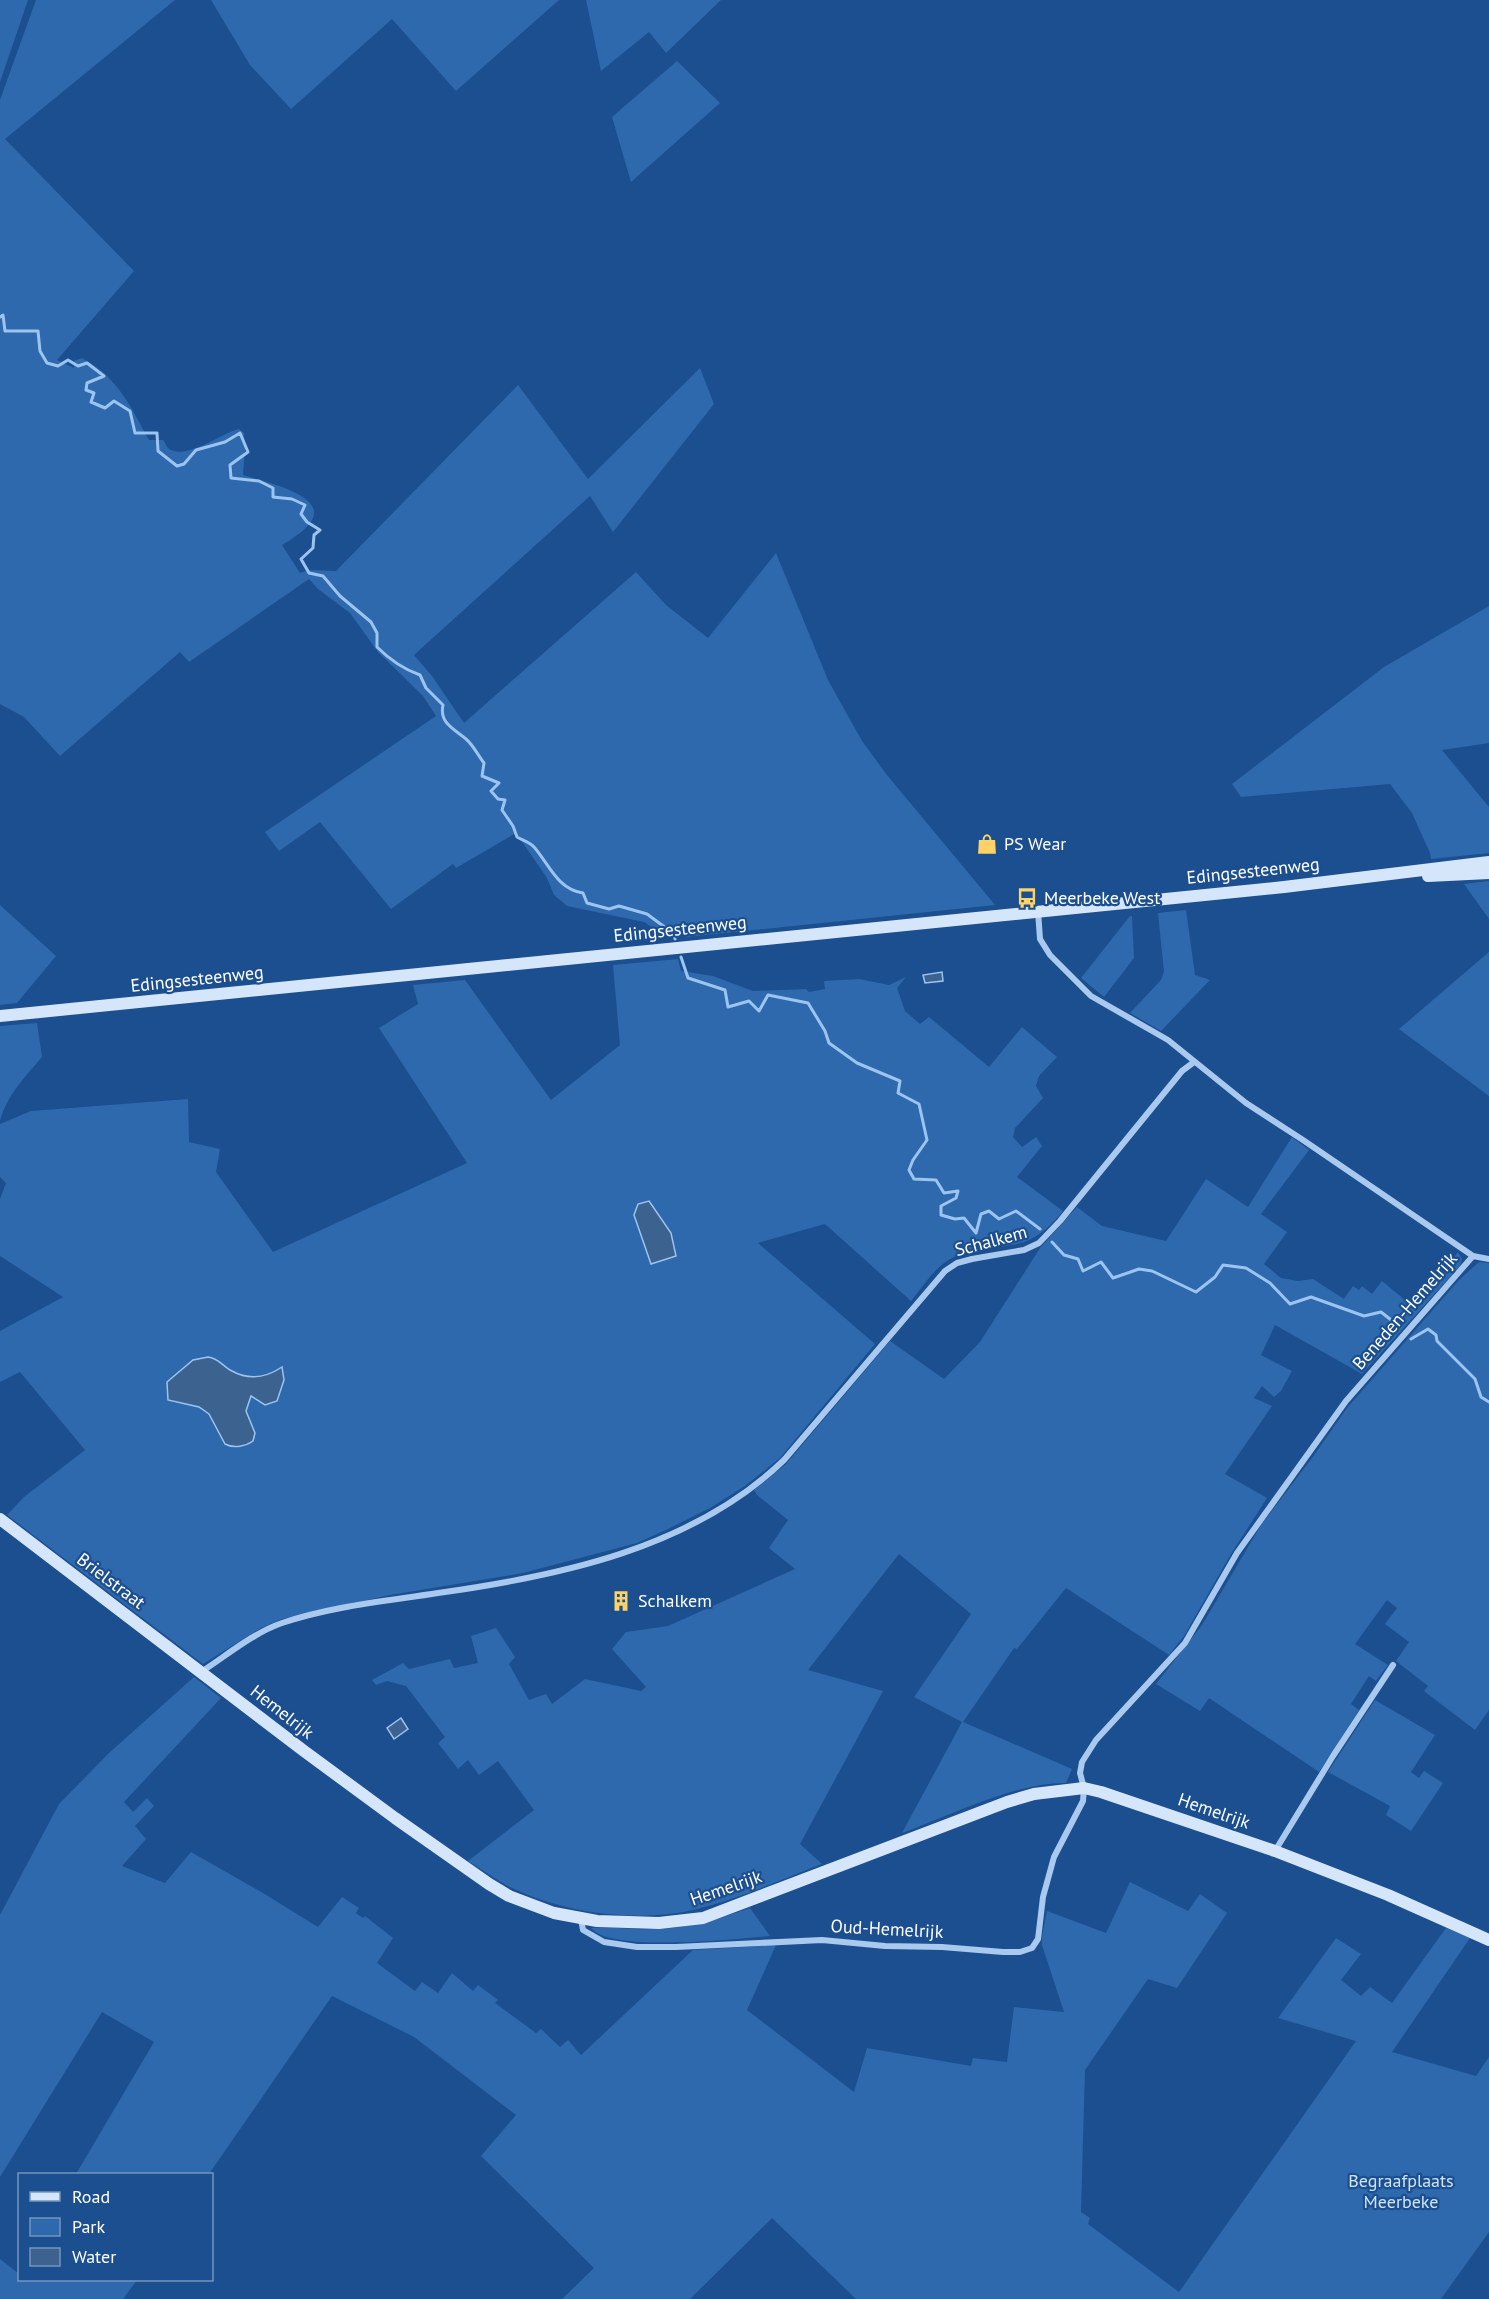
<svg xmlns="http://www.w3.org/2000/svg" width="1489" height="2299" font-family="'PT Sans',sans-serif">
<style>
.green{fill:#2e69ad}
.water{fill:#3c6290;stroke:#9cc4f0;stroke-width:1.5}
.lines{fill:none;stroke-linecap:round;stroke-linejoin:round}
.stream{stroke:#9cc4f0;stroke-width:3}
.street{stroke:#a9c9ee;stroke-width:6}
.secondary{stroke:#d6e6fa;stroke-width:12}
.labels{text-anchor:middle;stroke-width:4.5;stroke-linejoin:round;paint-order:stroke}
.poi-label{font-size:18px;fill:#fff;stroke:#1b4f8f;text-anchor:start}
.street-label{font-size:18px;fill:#fff;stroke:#1b4f8f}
.park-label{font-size:18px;fill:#cfe3fa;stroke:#1b4f8f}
</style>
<rect width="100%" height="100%" fill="#1b4f8f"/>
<path class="green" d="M0 0H28L0 82Z
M36 0H175L5 139 134 271 57 360 74 368V361L82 358C119 379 129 404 149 440H163C165 442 166 446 168 448 185 462 223 432 239 429L244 433 245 448 243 475C284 487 356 503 282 545L300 573 309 570 336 571 518 385 588 479 700 368 714 404 613 532 590 496 414 655 432 676 464 723 636 572 666 605 708 638 776 553 828 680 862 741 887 775 995 905 686 937 674 931 664 935 644 922 567 906 554 895 547 878 516 833 456 868 453 864 391 909 320 822 279 851 265 832 436 716 423 696 378 652 350 613 318 589 309 579 189 662 180 652 60 756 24 717 0 704V100Z
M211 0H559L456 91 392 19 291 109 250 65Z
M586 0H721L666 53 649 32 601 71Z
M677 61 720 103 631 182 612 117Z
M1489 606V743L1442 750 1489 807V853L1431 859 1430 853 1412 813 1390 784 1241 797 1232 784 1384 667Z
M1489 881V919L1464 884Z
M0 905 56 956 17 1003 0 1005Z
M1186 910 1195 975 1210 980 1161 1031 1130 1013 1161 980 1164 972 1158 913Z
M1130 916H1132L1134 958 1104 997 1081 978Z
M1489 952V1096L1399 1029Z
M678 959 681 971 713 976 753 991 806 989 809 992 825 989 824 981 859 979 889 985 906 977 897 988 905 1011 920 1024 929 1017 989 1067 1022 1027 1057 1057 1039 1076 1036 1086 1043 1098 1015 1128 1013 1137 1022 1147 1036 1137 1042 1146 1017 1177 1063 1211C1023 1260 1005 1237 957 1256 937 1263 924 1285 911 1301L825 1224 758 1243 875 1344 780 1458 745 1486 710 1508 670 1528 637 1543 523 1573 390 1595 282 1619 261 1628 203 1664 7 1515 24 1497 85 1450 20 1372 0 1382V1331L63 1297 0 1256V1199L6 1183 0 1177V1124L31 1111 188 1099 189 1142 220 1149 216 1172 273 1252 467 1163 379 1028 418 1004 413 985 465 980 551 1100 620 1045 613 965Z
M37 1023 42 1057C25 1077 7 1095 0 1121V1026Z
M1292 1137 1309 1150 1261 1214 1287 1232 1264 1264 1281 1278 1298 1281 1313 1279 1344 1299 1353 1286 1359 1290 1362 1286 1372 1294 1382 1281 1411 1305 1425 1288 1429 1290 1458 1252 1462 1259 1460 1266 1362 1374 1275 1325 1261 1355 1292 1371 1281 1391 1274 1397 1262 1386 1254 1398 1272 1406 1225 1474 1267 1498 1231 1554 1184 1636 1169 1655 1066 1588 1017 1649 1014 1648 963 1722 1072 1769 1066 1783C1016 1782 949 1816 902 1833L962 1722 914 1697 971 1614 899 1554 808 1670 883 1691 800 1844 822 1864C780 1880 737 1900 693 1910 636 1923 563 1913 510 1887 496 1880 482 1869 468 1861L534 1810 498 1761 479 1775 468 1760 458 1769 438 1743 445 1737 406 1686 387 1681 376 1685 372 1680 403 1663 409 1669 450 1659 454 1668 478 1663 471 1636 496 1628 515 1657 509 1664 529 1700 546 1694 552 1704 585 1679 641 1691 646 1687 612 1649 626 1632 668 1626 795 1569 769 1548 788 1520 757 1495 754 1490 786 1464 890 1341 944 1379 980 1342 1040 1248 1077 1207 1102 1226 1166 1241 1206 1179 1248 1207Z
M1479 1262 1489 1263V1710L1475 1730 1424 1691 1428 1686 1396 1661 1409 1642 1385 1624 1397 1608 1387 1600 1355 1644 1388 1665 1376 1681 1369 1676 1351 1704 1359 1710 1319 1772 1209 1698 1200 1711 1156 1684 1202 1625 1261 1525 1312 1458 1347 1408 1459 1280Z
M194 1677 221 1698 124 1802 133 1812 147 1798 154 1806 135 1826 146 1839 122 1866 165 1883 191 1852 263 1893 318 1927 342 1897 359 1908 356 1913 363 1918 365 1916 393 1938 377 1963 415 1991 422 1982 438 1993 452 1973 473 1991 478 1985 498 2000 495 2003 536 2033 541 2029 560 2047 568 2040 581 2055 693 1950 776 1945 747 2010 854 2092 867 2048 971 2066 973 2058 1007 2062 1014 2007 1064 2012 1042 1945V1936L1047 1911 1106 1933 1130 1882 1188 1911 1200 1894 1227 1913 1177 1988 1148 1979 1085 2070 1081 2212 1090 2218 1088 2224 1179 2292 1356 2041 1278 2018 1336 1938 1361 1954 1341 1980 1361 1996 1370 1987 1392 2003 1446 1928 1470 1938 1392 2052 1476 2076 1489 2057V2232L1441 2299H856L772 2218 690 2299H562L594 2268 481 2156 516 2115 414 2037 332 1996 209 2174H76L154 2042 102 2012 0 2177V1915L59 1804 109 1753Z
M1375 1700 1435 1735 1411 1772 1419 1778 1424 1771 1443 1783 1411 1831 1386 1815 1390 1806 1328 1772Z
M750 1908 770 1936C738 1939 610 1953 591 1928 611 1926 633 1930 653 1929 687 1929 718 1919 750 1908Z
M0 2259 18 2273 19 2271 20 2280H137L123 2299H0Z"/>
<path class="water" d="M942 972 943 981 925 983 923 975Z
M649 1201 671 1233 676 1256 651 1264 634 1215 638 1204Z
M208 1357C219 1358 223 1367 232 1371 250 1381 267 1377 282 1367L284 1380 277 1401 265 1405 251 1396 246 1411 255 1433 253 1441C246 1446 234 1449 225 1444L209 1414 199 1407 168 1400 167 1382 193 1360Z
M401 1718 408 1729 394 1739 387 1728Z"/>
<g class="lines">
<path class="stream" d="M0 317 3 315 5 331H38L40 351 47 363 58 366 68 360 78 366 87 363 104 376 87 383 86 390 94 393 91 402 105 408 114 401 130 411 135 433H157L158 451 177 466 184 464 196 450 225 442 240 433 248 452 230 465 231 478 259 481 273 488V497L292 499 305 505 301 514 307 522 320 530 314 535 313 548 301 559 309 573 323 576 340 596 371 622 377 633V647C390 660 403 669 420 675L426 688 443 705C439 723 454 729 466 739 473 745 478 755 484 763L482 776 499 783 491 791 498 799 505 800 502 810 513 826 517 837C522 840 530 842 534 847 549 864 557 889 583 893L587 903 609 909 619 906 647 914 674 934 675 939
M681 957 688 978 725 990 728 1007 749 1001 759 1011 768 995 808 1003 825 1031 829 1043 857 1063 900 1081 898 1093 919 1104 927 1140 913 1160 909 1170 914 1179 936 1180 944 1193 958 1191 956 1198 941 1206V1215L955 1219 964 1218 976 1233 981 1214 989 1211 999 1219 1016 1211 1040 1229
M1052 1242 1064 1255 1078 1259 1083 1271 1101 1262 1113 1278 1139 1269 1152 1271 1196 1292 1215 1277 1223 1265 1246 1268 1270 1283 1290 1304 1311 1297 1364 1316 1381 1312 1400 1327
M1411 1339 1428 1329 1436 1335 1437 1341 1475 1379 1481 1397 1489 1402"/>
<path class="street" d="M1038 911 1040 939 1050 955 1091 996 1168 1040 1246 1103 1303 1140 1473 1256 1489 1259
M201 1672C226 1656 253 1633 282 1623 332 1606 387 1601 438 1593 560 1576 693 1548 784 1460L945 1271 957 1263 972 1259 1024 1250 1039 1243 1060 1221 1182 1071 1194 1062
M1275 1851 1333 1756 1393 1665
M581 1919 583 1930 604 1942 637 1947H676L822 1940 885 1946 942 1947 1003 1952H1020L1032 1948 1038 1939 1043 1897 1054 1857 1083 1801 1084 1788 1080 1773 1082 1762 1096 1740 1185 1643 1237 1553 1346 1401 1473 1256"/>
<path class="secondary" d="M1428 876 1489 873
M0 1016 1284 887 1489 862
M0 1519 304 1751 395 1818 489 1884 509 1896 554 1913 597 1921 659 1923 703 1918 1007 1802 1034 1794 1084 1788 1101 1792 1275 1851 1388 1895 1489 1940"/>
</g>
<defs>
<g id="shop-bare" transform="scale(1.62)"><path d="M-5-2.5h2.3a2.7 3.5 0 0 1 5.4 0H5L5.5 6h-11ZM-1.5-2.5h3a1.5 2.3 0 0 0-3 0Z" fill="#ffd166" stroke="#1b4f8f" stroke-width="2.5" paint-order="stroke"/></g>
<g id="bus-bare" transform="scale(1.62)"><path d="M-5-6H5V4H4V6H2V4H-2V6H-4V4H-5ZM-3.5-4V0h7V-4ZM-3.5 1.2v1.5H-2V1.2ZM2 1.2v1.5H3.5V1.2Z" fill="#ffd166" stroke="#1b4f8f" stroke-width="2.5" paint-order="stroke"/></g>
<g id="building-bare" transform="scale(1.62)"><path d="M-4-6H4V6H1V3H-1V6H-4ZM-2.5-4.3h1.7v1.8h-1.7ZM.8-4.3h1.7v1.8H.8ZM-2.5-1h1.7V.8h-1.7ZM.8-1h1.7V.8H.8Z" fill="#ffd166" stroke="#1b4f8f" stroke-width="2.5" paint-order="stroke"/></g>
</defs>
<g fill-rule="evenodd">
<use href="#shop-bare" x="987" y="844"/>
<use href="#bus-bare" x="1027" y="898"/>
<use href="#building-bare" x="621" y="1601"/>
</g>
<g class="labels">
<g class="poi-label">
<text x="1004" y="850">PS Wear</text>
<text x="1044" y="904">Meerbeke West</text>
<text x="638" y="1607">Schalkem</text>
</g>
<g class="street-label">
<text transform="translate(1253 871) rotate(-6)" y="6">Edingsesteenweg</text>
<text transform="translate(680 929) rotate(-6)" y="6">Edingsesteenweg</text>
<text transform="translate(197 979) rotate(-6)" y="6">Edingsesteenweg</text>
<text transform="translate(991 1241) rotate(-15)" y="6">Schalkem</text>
<text transform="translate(1405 1311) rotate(-49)" y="6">Beneden-Hemelrijk</text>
<text transform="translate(111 1581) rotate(37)" y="6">Brielstraat</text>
<text transform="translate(282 1712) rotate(38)" y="6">Hemelrijk</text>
<text transform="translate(1214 1811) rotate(19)" y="6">Hemelrijk</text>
<text transform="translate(726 1888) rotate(-19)" y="6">Hemelrijk</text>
<text transform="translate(887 1929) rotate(3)" y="6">Oud-Hemelrijk</text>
</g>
<g class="park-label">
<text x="1401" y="2187">Begraafplaats<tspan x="1401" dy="21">Meerbeke</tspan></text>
</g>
</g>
<rect x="18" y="2173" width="195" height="108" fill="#1b4f8f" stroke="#7695bc" stroke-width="1.5"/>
<rect x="30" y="2192" width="30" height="9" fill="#d6e6fa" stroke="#7695bc" stroke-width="1.5"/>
<text x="72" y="2203" font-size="18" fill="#ffffff">Road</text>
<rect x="30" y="2218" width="30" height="18" fill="#2e69ad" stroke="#7695bc" stroke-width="1.5"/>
<text x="72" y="2233" font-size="18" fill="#ffffff">Park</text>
<rect x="30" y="2248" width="30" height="18" fill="#3c6290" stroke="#7695bc" stroke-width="1.5"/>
<text x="72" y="2263" font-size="18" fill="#ffffff">Water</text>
</svg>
